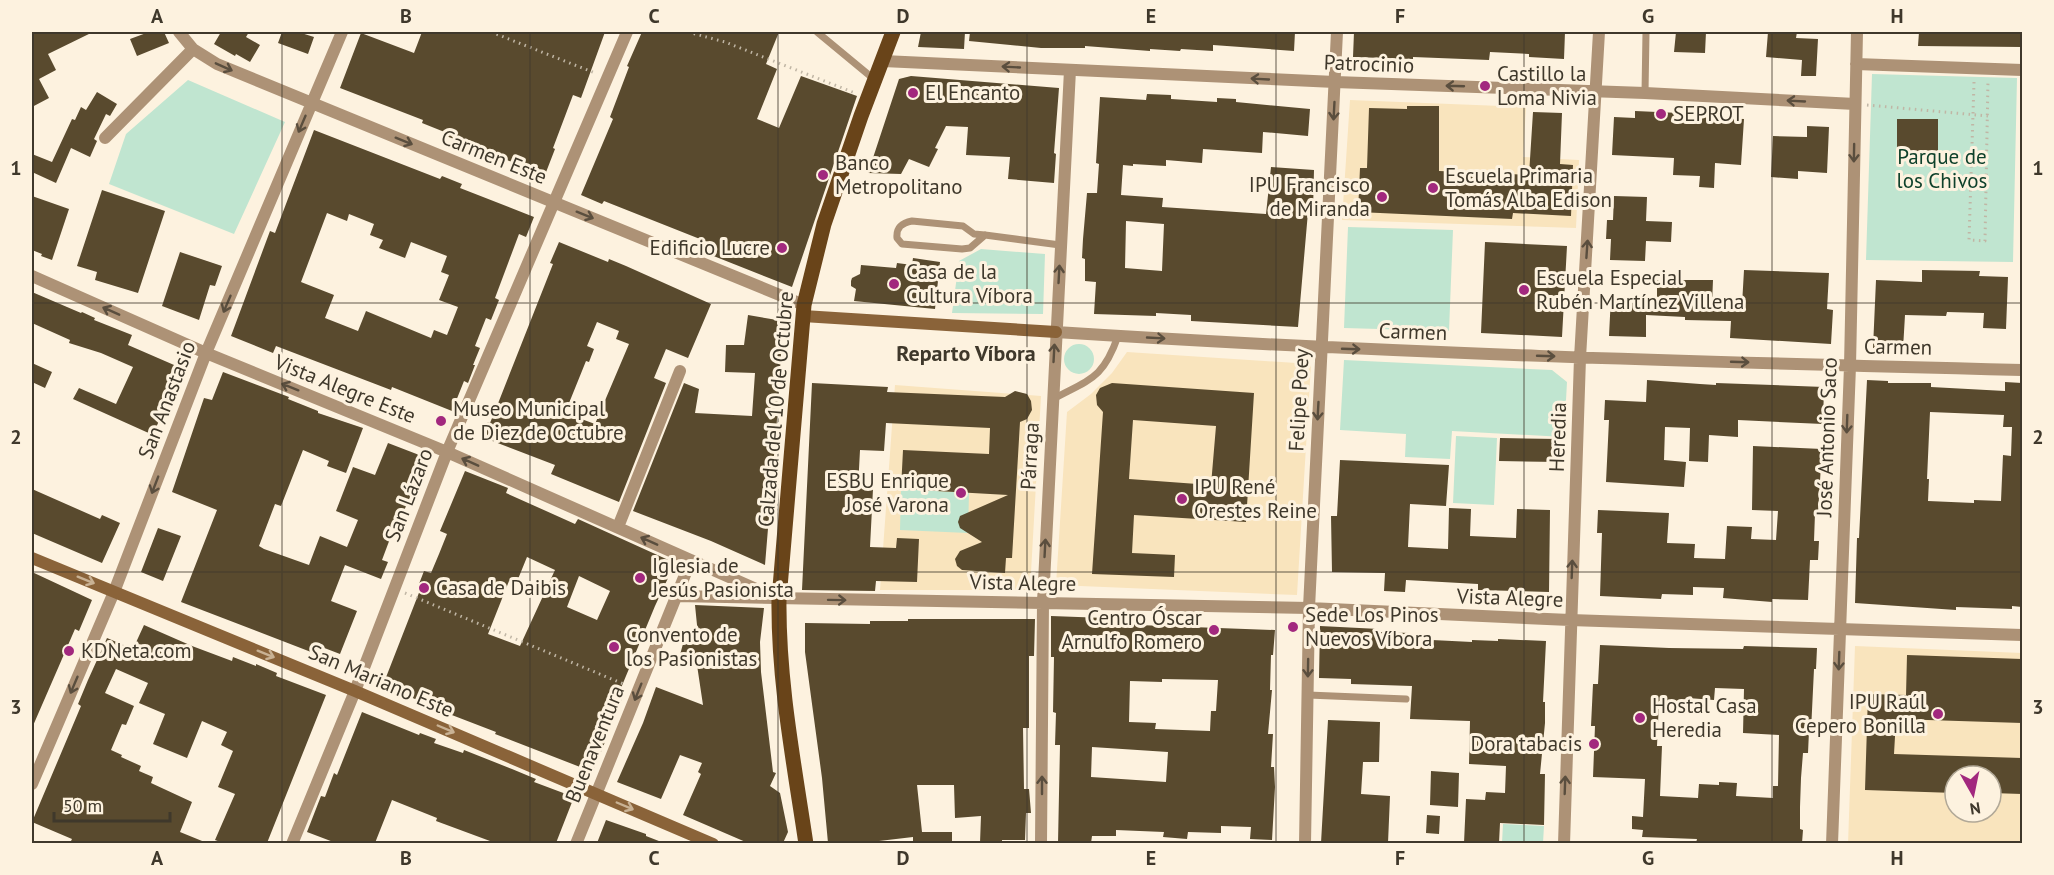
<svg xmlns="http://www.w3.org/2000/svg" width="2054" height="875" font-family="'PT Sans',sans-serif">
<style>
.built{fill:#f9e4bd;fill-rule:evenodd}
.green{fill:#c0e5d0}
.building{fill:#594a2e;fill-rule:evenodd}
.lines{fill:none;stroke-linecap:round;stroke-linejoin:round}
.path{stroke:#c0b6a5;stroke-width:3;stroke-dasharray:1.5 4.5;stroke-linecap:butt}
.lane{stroke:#ad9276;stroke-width:7}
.street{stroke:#ad9276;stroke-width:12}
.secondary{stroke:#8a6339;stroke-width:12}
.primary{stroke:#694419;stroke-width:15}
.oneway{stroke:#5a4e3e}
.oneway2{stroke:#c9b294}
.grid{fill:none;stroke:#3f382b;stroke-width:1.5;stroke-opacity:0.55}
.poi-dot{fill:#a2287e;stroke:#fdf2df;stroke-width:2}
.labels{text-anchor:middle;stroke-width:6;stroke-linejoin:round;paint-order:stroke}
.street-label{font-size:21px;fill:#3f382b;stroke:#fdf2df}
.poi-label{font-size:21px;fill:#3f382b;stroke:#fdf2df;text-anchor:start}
.park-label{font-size:21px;fill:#0e412b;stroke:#fdf2df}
.neighbourhood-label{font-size:22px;font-weight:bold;fill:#3f382b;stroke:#fdf2df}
.neatline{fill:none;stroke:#3f382b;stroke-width:2}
.grid-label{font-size:20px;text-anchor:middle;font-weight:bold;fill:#3f382b}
</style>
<rect width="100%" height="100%" fill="#fdf2df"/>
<path class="built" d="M1350 100 1526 107 1523 157 1579 160 1576 228 1342 220Z
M1127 352 1311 364 1297 595 1056 585 1067 412 1091 394 1112 373Z
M895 385 1041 396 1030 590H880Z
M1855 646 2022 653V843L1848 844ZM1955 776H1991V812H1955Z"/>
<path class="green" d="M1872 74 2017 78 2013 262 1866 260Z
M188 80 285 122 234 234 109 184 126 134Z
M1348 227 1453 230 1449 331 1344 328Z
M981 249 1045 254 1043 314 952 313 959 261Z
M1064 359a15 15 0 1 1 30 0a15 15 0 1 1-30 0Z
M1344 360 1552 370 1567 382 1564 437 1452 431 1450 459 1405 457 1406 434 1340 430Z
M1456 436 1497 438 1494 505 1453 503Z
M901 489 969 493 968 533 900 530Z
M1503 824 1544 826 1543 843H1502Z"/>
<path class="building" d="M32 32H93L48 54 56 70 39 79 49 98 32 107Z
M149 32H164L169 43 137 56 130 39Z
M221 32H249L246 37 260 45 250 62 236 54 235 56 214 44Z
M282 32H298L314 37 308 54 278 43Z
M422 32H605L581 98 573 95 553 148 555 149 543 180 515 169 517 164 494 155 495 154 446 136 447 133 422 123 423 120 340 88 361 33 414 53Z
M642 32H779L766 64 777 69 757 119 779 128 801 76 857 96 792 287 706 253 710 243 604 201 602 204 581 195 613 119 610 117 629 67 627 66Z
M921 32H965L964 49 918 47Z
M970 32H1295L1294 51 1213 45V51L1181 49 1180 51 1150 49V51L1085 46V48H1041L969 41Z
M1354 32H1565L1564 59 1529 57V54L1490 52 1489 60 1413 57V59L1353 57Z
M1676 32H1706L1705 53 1674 52Z
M1768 32H1797L1796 38 1818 39 1816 76H1801L1802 60 1766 57Z
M1919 32H2022V47L1918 46Z
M911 76 1059 88 1054 153 1056 154 1054 183 1008 179 1010 157 966 155 968 127 946 126 935 148 938 149 929 167 909 159 901 174 868 173 899 79Z
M97 92 117 104 110 116 106 114 94 139 97 141 90 157 71 148 56 183 32 172V154L52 162 72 119 75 120 81 107 86 110Z
M1147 94 1171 95V99L1217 102V98L1236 99V102L1310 109 1308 136 1263 132 1262 153 1203 149 1202 163 1166 160V166L1133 164V166L1123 165 1121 195 1163 198 1162 207 1266 214 1271 167 1314 170 1313 212H1308L1298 327 1191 321V315L1156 313V316L1094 314 1096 282 1085 281V259L1082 258 1083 239 1087 193H1097L1099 164 1096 163 1100 97 1146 100ZM1126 221 1164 224 1162 271 1125 268Z
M1407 106H1439V171L1529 175 1533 112 1562 113 1560 164 1573 165 1571 216 1513 213 1512 219 1358 212 1360 168H1367L1369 108 1407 109Z
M1635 111 1702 114V112L1717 113V118L1744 119 1741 165 1715 163 1714 188 1699 187 1700 176 1673 175 1674 158 1612 155 1614 117 1635 118Z
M1897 119H1938V161L1897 160Z
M1807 126 1829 127 1827 173 1798 171V179L1771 177 1773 136 1807 137Z
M314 130 440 179 442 176 462 184 460 188 534 217 526 237 519 234 495 298 499 300 491 320 486 318 475 346 480 348 473 365H475L468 383 464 381 452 411 392 387 391 390 276 346 273 353 231 336 270 231 275 233ZM327 213 347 221 349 214 374 224 370 235 383 240 379 248 405 258 411 242 447 256 441 272 449 275 439 300 458 307 447 335 434 330 431 338 366 311 358 331 325 318 334 295 301 282Z
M102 190 165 211 138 293 95 280 97 272 77 266Z
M32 196 69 209 52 260 41 256 42 254 32 250Z
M1614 196 1647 197 1646 221 1672 222 1671 242 1646 241 1645 261 1610 260 1611 239H1606L1607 220H1613Z
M559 242 608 262 609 259 626 266 711 304 688 358 666 349 654 378 666 383 619 502 551 474 555 465 482 437 487 422 490 423 497 406 553 264 550 263ZM597 322 619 331 616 339 629 344 595 424 565 413 586 361 589 362 594 349 587 346Z
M1485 242 1567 246 1562 337 1481 333Z
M180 252 222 266 215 286 210 285 199 320 162 306Z
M913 258 940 262 935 309 854 301 856 289 851 286V281L852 278 860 274 861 265 896 268 897 263 912 265Z
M1744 270 1829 273 1827 309 1833 310 1831 344 1730 338 1731 321 1685 320V317L1646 315V337L1609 336 1611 296 1657 298V280H1713L1712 304 1742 305Z
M1922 270 1980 271 1979 276 2008 277 2006 329 1983 328 1984 313 1947 312 1946 316 1905 315 1903 349 1873 348 1876 280 1922 282Z
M32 292 81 313 82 312 95 318 94 320 132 335 128 345 181 368 153 435 73 399 79 388 116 404 133 367 101 353 69 343 70 340 32 323Z
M748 315 783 321 777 419 765 565 711 541 633 511 684 383 699 389 695 413 752 416 755 373 725 372 726 345H744Z
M32 363 52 372 45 388 32 382Z
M223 372 289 397 288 399 318 411V413L363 428 346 473 327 466 329 461 303 450 281 506 275 504 259 546 264 549 309 565 320 536 347 547 358 520 336 511 353 467 375 475 388 443 427 458 403 513 400 512 382 560 388 562 381 579 345 565 331 601 357 611 340 654 314 644 311 652 181 602 217 510 172 492 204 398 212 400Z
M1647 380 1700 384 1716 385V383L1824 387 1823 424 1738 420V437L1709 435 1708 462 1689 461 1690 428 1665 427 1664 460 1686 462 1684 487 1606 482 1609 420H1604L1605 400 1646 402Z
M1867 380 1888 381V383H1931V387L2005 391V382L2022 383V607L2012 606V609L1956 607V610L1855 603 1857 538H1859ZM1930 412 2004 415 2003 427H2012L2011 456 2003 455 2001 501 1974 500V503L1928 501 1929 479H1927Z
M812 383 888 387 887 392 1005 397 1015 391 1027 394 1031 401 1032 410 1027 419 1020 422 1012 558H1006L1005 573 962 570 957 566 955 559 960 551 982 542 960 528 958 522 960 516 1008 495 901 489 903 450 989 454 990 428 886 423 884 451 860 450 858 488 873 489 870 547 896 548 897 538 919 539 917 582 876 581 875 591 802 590Z
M1112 383 1254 393 1246 522 1134 515 1132 553 1175 555 1174 577 1092 574 1103 412 1097 405 1096 395 1100 388ZM1133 420 1216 426 1211 485 1129 479Z
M1500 438 1558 439V462L1499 461Z
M1753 446 1822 449 1818 513H1815L1814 541H1819L1818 560H1810L1808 600 1772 599V602L1723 598 1724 588 1693 587V595L1662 594 1661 599 1600 596 1602 533H1597L1598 510 1669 513 1667 543 1695 544 1694 558 1725 559 1727 526 1752 527 1751 539 1776 540 1778 511 1752 510Z
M1340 460 1449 465 1446 506 1410 504 1408 547 1448 549 1449 508 1471 509 1470 536 1516 538 1517 509 1550 510 1549 592 1478 590V584L1406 580 1405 592 1384 591 1385 573 1332 572 1331 516H1337Z
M465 471 508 488 506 493 575 524 578 519 675 563 655 606 621 688 626 689 593 772 495 734 496 732 444 712V711L403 694V692L383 685 422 585 419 584 424 571 431 573 439 554 447 534 440 531ZM527 557 555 570 520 646 488 634 509 581 516 584ZM579 576 610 591 597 620 567 607Z
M32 489 100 519 102 515 120 523 102 563 32 533Z
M158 528 181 536 163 581 141 572Z
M32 572 92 600 79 631 75 629 32 728Z
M695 605 764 608 760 642 761 672 773 772 776 773 770 786 780 793 788 832 783 843H748L683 815 701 774 698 772 702 763 680 755 661 799 617 782 643 723 656 687 703 705 697 665 678 662 686 633 698 635Z
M1051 616 1105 618V623H1138V625L1275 630 1273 655H1271L1270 690H1272L1268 734H1273L1271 767H1274L1275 787 1272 840 1250 839 1251 827 1221 826V833L1188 832 1187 839 1163 837 1164 832 1116 830V836H1092L1091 843H1058L1060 745H1055L1056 713 1053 712 1054 657H1051ZM1162 679 1218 680 1216 711H1211L1210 731 1155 729 1156 723 1129 722 1130 681 1162 682ZM1092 747 1168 752 1166 782 1091 777Z
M908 619H1035L1034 656H1029V728H1023L1024 789H1029L1031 813H1026L1025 840H1002V843H980L981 816 955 818 954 785H917L922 832H952V843H913V837L879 841V843H828L822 778 805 652V623L870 624V621H908Z
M144 625 192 646 232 661 233 657 256 666V664L277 673 276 676 326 695 267 843H223L215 840 235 794 218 787 233 751 221 745 227 732 202 721 187 758 153 744 165 714 139 703 148 683 116 669 105 693 134 706 126 725 122 724 111 750 122 755 121 757 141 766 139 771 153 777 151 783 192 802 180 832 207 843H70L72 839 32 822 81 706 78 704 88 680 107 638 133 649Z
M1320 626 1379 629 1378 632 1410 633V637L1432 638V640L1472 642V640L1498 641V639L1546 641 1543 702H1545V723L1540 774H1545L1544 825 1500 823 1499 843H1464L1466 799 1485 800 1486 792 1505 793 1506 766 1469 764 1470 721 1410 719 1412 686 1351 684V679L1319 678Z
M1600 645 1669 648 1743 649 1744 646 1817 648 1816 669H1814L1811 731H1809L1808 753H1803L1801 778 1800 807V829L1803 830 1802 843H1696L1697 839 1642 837 1643 830 1632 829V816L1643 817 1645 779 1593 777 1595 726H1591L1593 684H1598ZM1715 688 1744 689 1743 733 1779 735 1778 786H1773V798L1736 796 1737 783 1719 782V785L1699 784 1698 798 1660 796 1662 746H1657L1659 701 1688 703V698L1714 700Z
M1907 655 2022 659V723L1896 719 1894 754 2022 758V794L1991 793V776H1955V793L1865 790 1868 694 1906 695Z
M362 712 419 735 420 733 436 739 434 743 463 753 464 750 512 769 536 779 534 782 574 797 556 843H489L490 841 436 821 437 818 392 800 375 843H336L307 832 321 796 325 797 334 773 337 775Z
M1328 720 1380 722 1379 762H1363L1361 794 1390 796 1388 843H1321Z
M1431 771 1459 773 1458 807 1430 805Z
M1427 815 1440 816 1439 834 1426 833Z
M606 820 646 834V836L664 843H597Z"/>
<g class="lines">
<path class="path" d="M491 32 595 73
M688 32 725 42 855 93
M1974 82 1969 240 1985 241 1988 80
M1867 105 1988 116
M405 593 626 685"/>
<path class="lane" d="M817 32 875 80
M1645 93 1646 32
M985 235 970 248 962 249 902 244 897 238C896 227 902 223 912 221L963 226 974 234 985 235 1060 245
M1053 399C1090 379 1103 379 1118 336
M1308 695 1406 699"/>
<path class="street" d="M179 32 193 49 217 64 804 305
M883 61 1335 82 1645 93 1855 104
M1856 64 2022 70
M105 138 193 49
M32 276 206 353 447 452 772 596
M1056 332C1378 353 1700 362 2022 370
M618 527 680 371
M676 596 1309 608 1570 620 2022 635
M32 784 114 592 206 353 342 32
M292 844 355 691 447 452 627 32
M576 844 691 560
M1041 844 1043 602 1070 70
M1305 844 1309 608 1337 32
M1564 844 1580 358 1599 32
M1832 844 1850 366 1857 32"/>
<path class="secondary" d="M803 316 1056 332
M32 558 355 691 713 844"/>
<path class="primary" d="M806 844C794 763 778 681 779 599L804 305 824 224 861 116 893 32"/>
</g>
<defs><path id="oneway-shaft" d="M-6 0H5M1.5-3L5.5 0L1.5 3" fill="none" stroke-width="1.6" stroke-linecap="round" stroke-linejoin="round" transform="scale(1.5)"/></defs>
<g class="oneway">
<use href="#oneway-shaft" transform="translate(224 67) rotate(24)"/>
<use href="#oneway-shaft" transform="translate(1011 67) rotate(-177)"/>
<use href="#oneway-shaft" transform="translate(1260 79) rotate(-177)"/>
<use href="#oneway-shaft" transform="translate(1455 86) rotate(-178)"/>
<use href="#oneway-shaft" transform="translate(1796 101) rotate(-177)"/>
<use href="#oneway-shaft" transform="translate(1334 111) rotate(93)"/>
<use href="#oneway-shaft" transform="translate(302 124) rotate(113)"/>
<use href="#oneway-shaft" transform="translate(404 141) rotate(22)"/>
<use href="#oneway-shaft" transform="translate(1854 153) rotate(91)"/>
<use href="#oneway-shaft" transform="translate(585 215) rotate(22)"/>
<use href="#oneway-shaft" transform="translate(1587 249) rotate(-86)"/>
<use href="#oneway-shaft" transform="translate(1059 274) rotate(-87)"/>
<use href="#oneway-shaft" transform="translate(227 304) rotate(113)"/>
<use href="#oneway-shaft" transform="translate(111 311) rotate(-156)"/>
<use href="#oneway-shaft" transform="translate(1156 338) rotate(3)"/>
<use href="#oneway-shaft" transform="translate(1351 349) rotate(2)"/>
<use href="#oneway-shaft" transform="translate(1054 353) rotate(-87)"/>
<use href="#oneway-shaft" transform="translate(1546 356) rotate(2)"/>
<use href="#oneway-shaft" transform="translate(1740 362) rotate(2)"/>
<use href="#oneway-shaft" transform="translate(290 387) rotate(-158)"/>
<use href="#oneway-shaft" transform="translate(1318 411) rotate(93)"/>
<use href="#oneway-shaft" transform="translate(1847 424) rotate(92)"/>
<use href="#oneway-shaft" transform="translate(470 462) rotate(-156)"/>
<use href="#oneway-shaft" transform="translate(155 485) rotate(111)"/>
<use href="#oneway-shaft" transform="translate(649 541) rotate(-156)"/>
<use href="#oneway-shaft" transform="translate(1045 548) rotate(-87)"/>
<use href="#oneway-shaft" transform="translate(1572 569) rotate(-88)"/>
<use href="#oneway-shaft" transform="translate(837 600) rotate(1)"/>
<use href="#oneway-shaft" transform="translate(1839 661) rotate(92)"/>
<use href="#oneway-shaft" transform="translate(1308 668) rotate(91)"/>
<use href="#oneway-shaft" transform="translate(74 685) rotate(113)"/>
<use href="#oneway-shaft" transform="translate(638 692) rotate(112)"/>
<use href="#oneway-shaft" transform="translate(1042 785) rotate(-90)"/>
<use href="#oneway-shaft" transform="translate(1565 785) rotate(-88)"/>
</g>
<g class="oneway2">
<use href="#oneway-shaft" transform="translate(86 580) rotate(22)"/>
<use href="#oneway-shaft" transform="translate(266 654) rotate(22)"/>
<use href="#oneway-shaft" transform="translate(446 729) rotate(23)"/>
<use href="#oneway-shaft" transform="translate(625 806) rotate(23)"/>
</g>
<path class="grid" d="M282 32V844M530 32V844M778 32V844M1027 32V844M1276 32V844M1524 32V844M1772 32V844M32 303H2022M32 572H2022"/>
<g class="poi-dot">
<circle cx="1485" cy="86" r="6"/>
<circle cx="913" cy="93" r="6"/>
<circle cx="1661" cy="114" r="6"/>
<circle cx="823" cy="175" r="6"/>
<circle cx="1433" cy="188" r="6"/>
<circle cx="1382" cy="197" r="6"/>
<circle cx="782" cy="248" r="6"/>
<circle cx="894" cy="284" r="6"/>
<circle cx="1524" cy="290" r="6"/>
<circle cx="441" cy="421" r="6"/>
<circle cx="961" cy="493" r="6"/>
<circle cx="1182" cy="499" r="6"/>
<circle cx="640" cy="578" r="6"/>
<circle cx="424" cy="588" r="6"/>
<circle cx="1293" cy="627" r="6"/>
<circle cx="1214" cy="630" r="6"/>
<circle cx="614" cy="647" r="6"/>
<circle cx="69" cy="651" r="6"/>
<circle cx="1938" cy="714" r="6"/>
<circle cx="1640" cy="718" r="6"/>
<circle cx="1594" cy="744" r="6"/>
</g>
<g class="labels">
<g class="street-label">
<text transform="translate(1369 64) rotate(2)" y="7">Patrocinio</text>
<text transform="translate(494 157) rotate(22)" y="7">Carmen Este</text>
<text transform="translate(1413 332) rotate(2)" y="7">Carmen</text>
<text transform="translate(1898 347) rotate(1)" y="7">Carmen</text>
<text transform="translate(345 389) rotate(22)" y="7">Vista Alegre Este</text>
<text transform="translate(167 400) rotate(-69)" y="7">San Anastasio</text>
<text transform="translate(1299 400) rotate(-87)" y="7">Felipe Poey</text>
<text transform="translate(776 409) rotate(-85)" y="7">Calzada del 10 de Octubre</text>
<text transform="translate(1558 437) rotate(-88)" y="7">Heredia</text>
<text transform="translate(1827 437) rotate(-88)" y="7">José Antonio Saco</text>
<text transform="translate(1030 456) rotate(-87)" y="7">Párraga</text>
<text transform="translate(409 495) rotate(-69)" y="7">San Lázaro</text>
<text transform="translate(1023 583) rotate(1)" y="7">Vista Alegre</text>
<text transform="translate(1510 598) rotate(2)" y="7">Vista Alegre</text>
<text transform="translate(381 681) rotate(23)" y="7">San Mariano Este</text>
<text transform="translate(595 744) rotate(-68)" y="7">Buenaventura</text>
</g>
<g class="poi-label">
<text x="1497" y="81">Castillo la<tspan x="1497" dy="24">Loma Nivia</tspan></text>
<text x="925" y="100">El Encanto</text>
<text x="1673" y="121">SEPROT</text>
<text x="835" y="170">Banco<tspan x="835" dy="24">Metropolitano</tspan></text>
<text x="1445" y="183">Escuela Primaria<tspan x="1445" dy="24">Tomás Alba Edison</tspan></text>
<text x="1370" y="192" text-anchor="end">IPU Francisco<tspan x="1370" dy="24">de Miranda</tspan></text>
<text x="770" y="255" text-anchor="end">Edificio Lucre</text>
<text x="906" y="279">Casa de la<tspan x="906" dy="24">Cultura Víbora</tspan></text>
<text x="1536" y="285">Escuela Especial<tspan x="1536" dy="24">Rubén Martínez Villena</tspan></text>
<text x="453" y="416">Museo Municipal<tspan x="453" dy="24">de Diez de Octubre</tspan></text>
<text x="949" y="488" text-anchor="end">ESBU Enrique<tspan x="949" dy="24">José Varona</tspan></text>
<text x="1194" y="494">IPU René<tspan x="1194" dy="24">Orestes Reine</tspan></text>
<text x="652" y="573">Iglesia de<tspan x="652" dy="24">Jesús Pasionista</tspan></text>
<text x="436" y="595">Casa de Daibis</text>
<text x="1305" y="622">Sede Los Pinos<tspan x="1305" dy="24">Nuevos Víbora</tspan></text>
<text x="1202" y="625" text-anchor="end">Centro Óscar<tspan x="1202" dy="24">Arnulfo Romero</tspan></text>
<text x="626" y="642">Convento de<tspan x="626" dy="24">los Pasionistas</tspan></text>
<text x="81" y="658">KDNeta.com</text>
<text x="1926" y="709" text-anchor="end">IPU Raúl<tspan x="1926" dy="24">Cepero Bonilla</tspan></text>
<text x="1652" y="713">Hostal Casa<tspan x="1652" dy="24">Heredia</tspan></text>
<text x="1582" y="751" text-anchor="end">Dora tabacis</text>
</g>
<g class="park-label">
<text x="1942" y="164">Parque de<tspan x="1942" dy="24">los Chivos</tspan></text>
</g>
<g class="neighbourhood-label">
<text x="966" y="361">Reparto Víbora</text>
</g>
</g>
<rect width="2054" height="875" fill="none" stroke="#fdf2df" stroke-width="66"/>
<g transform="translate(1973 794) rotate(171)"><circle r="28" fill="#fdf2df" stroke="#b1a897" stroke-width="1.5"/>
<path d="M0-4.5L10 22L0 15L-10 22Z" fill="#a2287e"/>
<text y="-9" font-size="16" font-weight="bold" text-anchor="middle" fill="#3f382b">N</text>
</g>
<path d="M54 812v9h116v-9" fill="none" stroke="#3f382b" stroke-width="3"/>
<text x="63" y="812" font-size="18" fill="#3f382b" stroke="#fdf2df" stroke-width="4.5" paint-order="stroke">50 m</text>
<rect x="33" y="33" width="1988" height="809" class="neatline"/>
<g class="grid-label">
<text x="157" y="23">A</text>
<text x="406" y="23">B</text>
<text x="654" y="23">C</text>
<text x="903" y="23">D</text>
<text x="1151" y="23">E</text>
<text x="1400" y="23">F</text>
<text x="1648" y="23">G</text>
<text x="1897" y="23">H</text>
<text x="16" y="175">1</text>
<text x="2038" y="175">1</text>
<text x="16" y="444">2</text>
<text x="2038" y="444">2</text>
<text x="16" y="714">3</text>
<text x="2038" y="714">3</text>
<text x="157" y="865">A</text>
<text x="406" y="865">B</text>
<text x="654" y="865">C</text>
<text x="903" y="865">D</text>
<text x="1151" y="865">E</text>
<text x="1400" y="865">F</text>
<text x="1648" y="865">G</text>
<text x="1897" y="865">H</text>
</g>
</svg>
